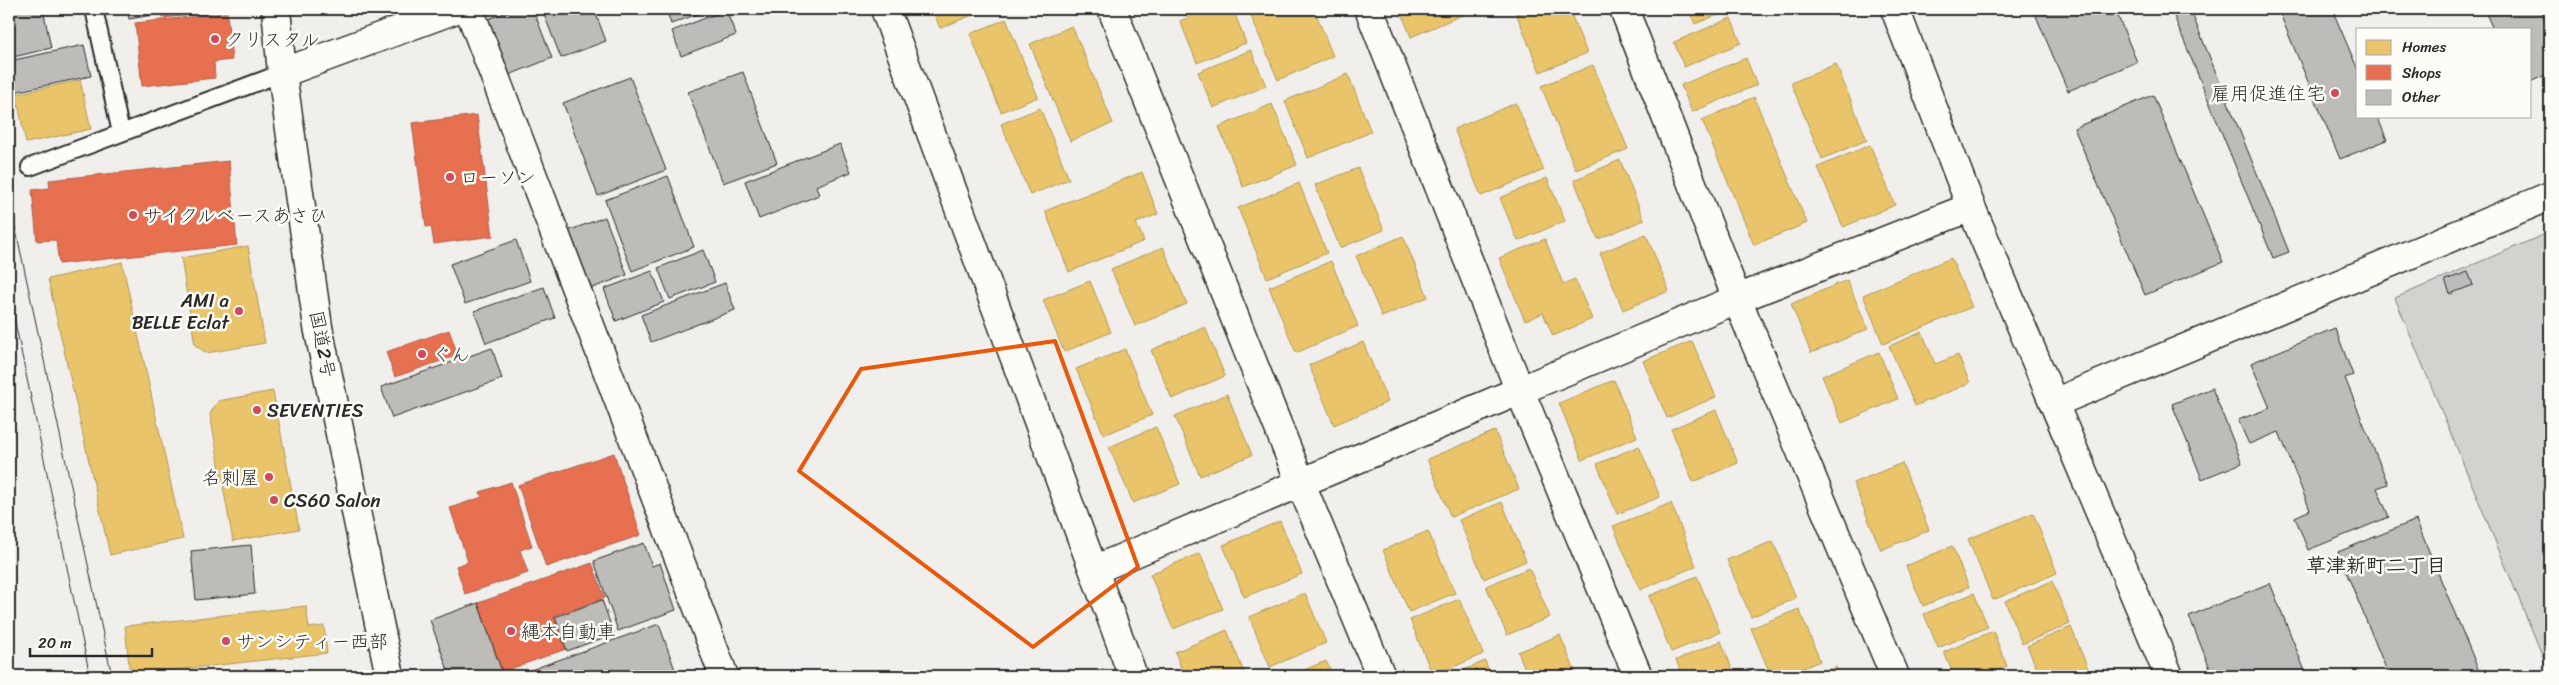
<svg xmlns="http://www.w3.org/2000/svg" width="2559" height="685" font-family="Sriracha,'Klee One',sans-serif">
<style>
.green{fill:#d3d2cf;stroke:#7f7e7d}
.homes{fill:#e9c46a;stroke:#b09657}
.shops{fill:#e76f51;stroke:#af5b46}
.building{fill:#bdbcb8;stroke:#2b2b2b}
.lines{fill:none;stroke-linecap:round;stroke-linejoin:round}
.lane-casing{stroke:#2b2b2b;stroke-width:20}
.street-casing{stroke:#2b2b2b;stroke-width:31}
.highway-casing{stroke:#2b2b2b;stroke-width:31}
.lane{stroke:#fdfcf7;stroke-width:16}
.street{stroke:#fdfcf7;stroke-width:28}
.highway{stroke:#fdfcf7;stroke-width:28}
.tram{stroke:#2b2b2b;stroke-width:1}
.marked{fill:none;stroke:#e8590c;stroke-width:4;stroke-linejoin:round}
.poi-dot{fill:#d1495b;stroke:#fdfcf7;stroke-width:2}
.labels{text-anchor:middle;stroke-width:5;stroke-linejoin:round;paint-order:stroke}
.poi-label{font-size:19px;fill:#2b2b2b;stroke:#fdfcf7;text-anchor:start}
.street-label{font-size:19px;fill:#2b2b2b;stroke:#fdfcf7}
.neighbourhood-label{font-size:20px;font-weight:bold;fill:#2b2b2b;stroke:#fdfcf7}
</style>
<rect width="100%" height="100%" fill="#f0efeb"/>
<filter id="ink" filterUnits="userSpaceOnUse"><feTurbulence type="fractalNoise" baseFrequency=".02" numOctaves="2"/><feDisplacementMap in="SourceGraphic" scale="10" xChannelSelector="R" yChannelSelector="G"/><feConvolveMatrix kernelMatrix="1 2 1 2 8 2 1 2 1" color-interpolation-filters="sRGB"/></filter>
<g filter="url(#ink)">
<path class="green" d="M2550 232V674L2395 298Z"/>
<path class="homes" d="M932 9H988L940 28Z
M1208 9H1233L1246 43 1197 63 1180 21Z
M1248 9H1314L1333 56 1278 80Z
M1400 9H1467L1469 12 1411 37Z
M1527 9H1569L1587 53 1540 72 1516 13Z
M1688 9H1732L1695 24Z
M1731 18 1741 43 1684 67 1674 42Z
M1006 19 1038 97 1001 112 970 34Z
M1072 26 1113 123 1070 141 1030 44Z
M1251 50 1266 86 1213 108 1198 72Z
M1746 58 1757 85 1692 112 1681 85Z
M1836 64 1867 140 1822 159 1791 83Z
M1593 65 1628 149 1576 170 1541 86Z
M1348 74 1371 132 1308 158 1285 101Z
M80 80 91 129 26 143 16 94Z
M1754 97 1807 223 1754 245 1702 120Z
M1516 103 1544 170 1481 196 1454 129Z
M1272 104 1297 165 1243 187 1219 127Z
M1040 108 1069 179 1030 195 1001 124Z
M1870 145 1895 205 1843 227 1818 167Z
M1620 160 1644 220 1598 239 1574 180Z
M1358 168 1384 230 1340 248 1315 185Z
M1142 172 1158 214 1136 223 1144 241 1069 272 1045 211Z
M1547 178 1565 221 1518 241 1500 198Z
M1299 183 1327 253 1267 278 1238 208Z
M1646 234 1669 291 1623 310 1600 253Z
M1403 236 1428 297 1382 317 1356 256Z
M1545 239 1563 284 1575 279 1592 319 1553 336 1543 313 1525 321 1499 258Z
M248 246 265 343 206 353 195 345 181 258Z
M1163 247 1187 304 1135 326 1111 269Z
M1951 258 1972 307 1883 344 1863 295Z
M1331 261 1358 326 1296 353 1269 287Z
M122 262 183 539 110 555 48 279Z
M1847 280 1868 329 1811 353 1791 304Z
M1090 281 1111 332 1064 352 1043 300Z
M1205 327 1225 376 1172 399 1151 350Z
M1922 332 1935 364 1958 355 1970 383 1915 406 1889 346Z
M1692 341 1716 397 1667 418 1643 361Z
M1363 342 1388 402 1334 425 1309 365Z
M1125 349 1152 415 1104 435 1076 369Z
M1879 352 1898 399 1842 423 1822 376Z
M1614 380 1637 437 1582 460 1559 403Z
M273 391 299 529 233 541 210 414 218 401Z
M1227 394 1252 455 1200 476 1175 416Z
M1716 410 1738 463 1693 482 1671 429Z
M1156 427 1180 484 1133 503 1109 447Z
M1495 431 1519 489 1451 517 1427 459Z
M1639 446 1660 497 1617 514 1597 464Z
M1902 463 1929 530 1881 550 1853 483Z
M1502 502 1526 561 1484 579 1459 520Z
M1671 503 1696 566 1640 590 1613 526Z
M2033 513 2057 573 1993 600 1968 539Z
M1280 521 1302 574 1244 597 1223 545Z
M1428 531 1455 593 1409 612 1383 550Z
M1773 541 1796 598 1751 617 1727 560Z
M1952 546 1969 587 1923 606 1906 566Z
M1200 553 1223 609 1173 629 1150 574Z
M1529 568 1550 617 1507 635 1486 586Z
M1697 576 1720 632 1671 652 1649 596Z
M2052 581 2070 624 2022 644 2005 601Z
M1305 593 1326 643 1270 667 1249 617Z
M1974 593 1988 627 1938 648 1924 614Z
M1459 599 1483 654 1433 676 1410 620Z
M306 606 309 628 324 626 327 653 130 675 125 626Z
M1799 609 1820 661 1784 676H1771L1751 628Z
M2071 627 2091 676H2040L2027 646Z
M1227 630 1245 675 1184 676 1175 652Z
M1993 631 2007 666 1984 676H1954L1944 652Z
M1560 635 1577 676H1528L1518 652Z
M1721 641 1735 676H1683L1676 660Z
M1326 661 1333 676H1289Z
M1485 661 1491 676H1450Z
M1836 667 1840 676H1813Z"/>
<path class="shops" d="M162 9H237V10L163 18Z
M227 13 232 60 214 62 215 78 142 86 135 23Z
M477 115 493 236 434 244 431 226 426 227 412 123Z
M229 161 237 245 59 264 56 240 37 241 32 190 50 188 49 180Z
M449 330 458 355 395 377 386 352Z
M614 453 641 535 546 567 518 485Z
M511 482 532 546 520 550 528 573 465 594 456 566 468 562 450 508 482 497 480 492Z
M592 563 605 598 554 616 566 649 502 672 478 603Z"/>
<path class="building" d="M9 9H43L51 48 9 58Z
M127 9H158L159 14 129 19Z
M515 9H533L552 58 509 75 488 19Z
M542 9H594L606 41 561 58Z
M666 9H711L671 24Z
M774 9H798L777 17Z
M2033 9H2115L2137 62 2068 91Z
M2171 9H2190L2289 252 2273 258Z
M2278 9H2332L2358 70V116H2377L2387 140 2340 159Z
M2484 9H2541L2550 32V73L2530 82V29H2493Z
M726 10 736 35 681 56 672 31Z
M84 45 91 76 9 93V61Z
M743 72 777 163 723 183 688 92Z
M630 77 666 170 598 196 563 103Z
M2153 95 2223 262 2145 295 2074 128Z
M840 144 851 172 816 186 819 195 759 219 745 181Z
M668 176 694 247 632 271 605 200Z
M605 217 627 275 587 290 565 232Z
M516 240 530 281 465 304 450 264Z
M703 250 715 282 670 299 658 268Z
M652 271 664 302 616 321 604 289Z
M2468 272 2473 285 2450 294 2445 280Z
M725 283 735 310 651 342 641 315Z
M544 287 555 318 486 343 474 311Z
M2335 328 2353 375 2345 378 2388 484 2377 488 2389 517 2308 550 2295 517 2310 510 2279 432 2249 444 2238 420 2270 408 2251 363Z
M492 348 502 379 392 418 381 387Z
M2212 388 2242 463 2202 479 2172 404Z
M2416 520 2481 676H2389L2338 552Z
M644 543 652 566 660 563 676 610 618 631 594 561Z
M251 545 255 594 196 600 191 551Z
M2270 583 2307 676H2213L2189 616Z
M602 600 614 634 567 651 555 617Z
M478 603 502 672 490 676H450L430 620Z
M659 624 675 670 657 676H527L525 672Z"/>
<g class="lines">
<g class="lane-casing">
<path id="lane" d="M94 9 121 133
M30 167 282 73"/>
</g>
<g class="street-casing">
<path id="street" d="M469 9 724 676
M885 9 1133 676
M1112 9 1301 484 1381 676
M1369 9 1520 391 1638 676
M1624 9 1737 299 1895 676
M1895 9 1971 207 2169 676
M282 73 456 9
M2054 403 2550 196
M1094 570 1737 299 1971 207"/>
</g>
<g class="highway-casing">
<path id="highway" d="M276 9 282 73 318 327 390 676"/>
</g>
<use href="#lane" class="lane"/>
<use href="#street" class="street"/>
<use href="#highway" class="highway"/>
<path class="tram" d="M9 198 112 676
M9 294 90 676"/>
</g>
</g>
<path class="marked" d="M1055 341 1138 567 1033 647 799 471 861 369Z"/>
<g class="poi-dot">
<circle cx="215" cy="39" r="5"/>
<circle cx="2335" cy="93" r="5"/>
<circle cx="450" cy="177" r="5"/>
<circle cx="133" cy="215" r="5"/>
<circle cx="239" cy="311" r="5"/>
<circle cx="422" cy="354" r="5"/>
<circle cx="257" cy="410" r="5"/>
<circle cx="269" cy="477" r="5"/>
<circle cx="274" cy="500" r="5"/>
<circle cx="511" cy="631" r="5"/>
<circle cx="226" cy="641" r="5"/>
</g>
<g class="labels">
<g class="poi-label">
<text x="225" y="46">クリスタル</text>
<text x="2325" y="100" text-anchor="end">雇用促進住宅</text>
<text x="460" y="184">ローソン</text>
<text x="143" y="222">サイクルベースあさひ</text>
<text x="229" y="307" text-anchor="end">AMI a<tspan x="229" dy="22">BELLE Eclat</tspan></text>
<text x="432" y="361">ぐん</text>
<text x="267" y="417">SEVENTIES</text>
<text x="259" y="484" text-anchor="end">名刺屋</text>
<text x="284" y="507">CS60 Salon</text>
<text x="521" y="638">縄本自動車</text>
<text x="236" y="648">サンシティー西部</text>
</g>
<g class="street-label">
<text transform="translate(323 344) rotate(79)" y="7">国道2号</text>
</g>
<g class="neighbourhood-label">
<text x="2376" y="572">草津新町二丁目</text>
</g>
</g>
<rect width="2559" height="685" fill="none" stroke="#fdfcf7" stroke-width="30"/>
<rect x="15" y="15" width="2529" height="655" fill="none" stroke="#2b2b2b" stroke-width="2" filter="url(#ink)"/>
<rect x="2356" y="28" width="175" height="90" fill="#fdfcf7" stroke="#a9a8a5"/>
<rect x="2366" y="40" width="25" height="15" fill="#e9c46a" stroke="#a9a8a5"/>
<text x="2402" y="52" font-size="15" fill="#2b2b2b">Homes</text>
<rect x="2366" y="65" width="25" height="15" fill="#e76f51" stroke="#a9a8a5"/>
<text x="2402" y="78" font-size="15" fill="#2b2b2b">Shops</text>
<rect x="2366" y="90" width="25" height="15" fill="#bdbcb8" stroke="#a9a8a5"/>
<text x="2402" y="102" font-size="15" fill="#2b2b2b">Other</text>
<path d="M30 648v8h122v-8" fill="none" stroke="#2b2b2b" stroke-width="2.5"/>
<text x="38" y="648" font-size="15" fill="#2b2b2b" stroke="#fdfcf7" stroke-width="4" paint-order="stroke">20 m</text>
</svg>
